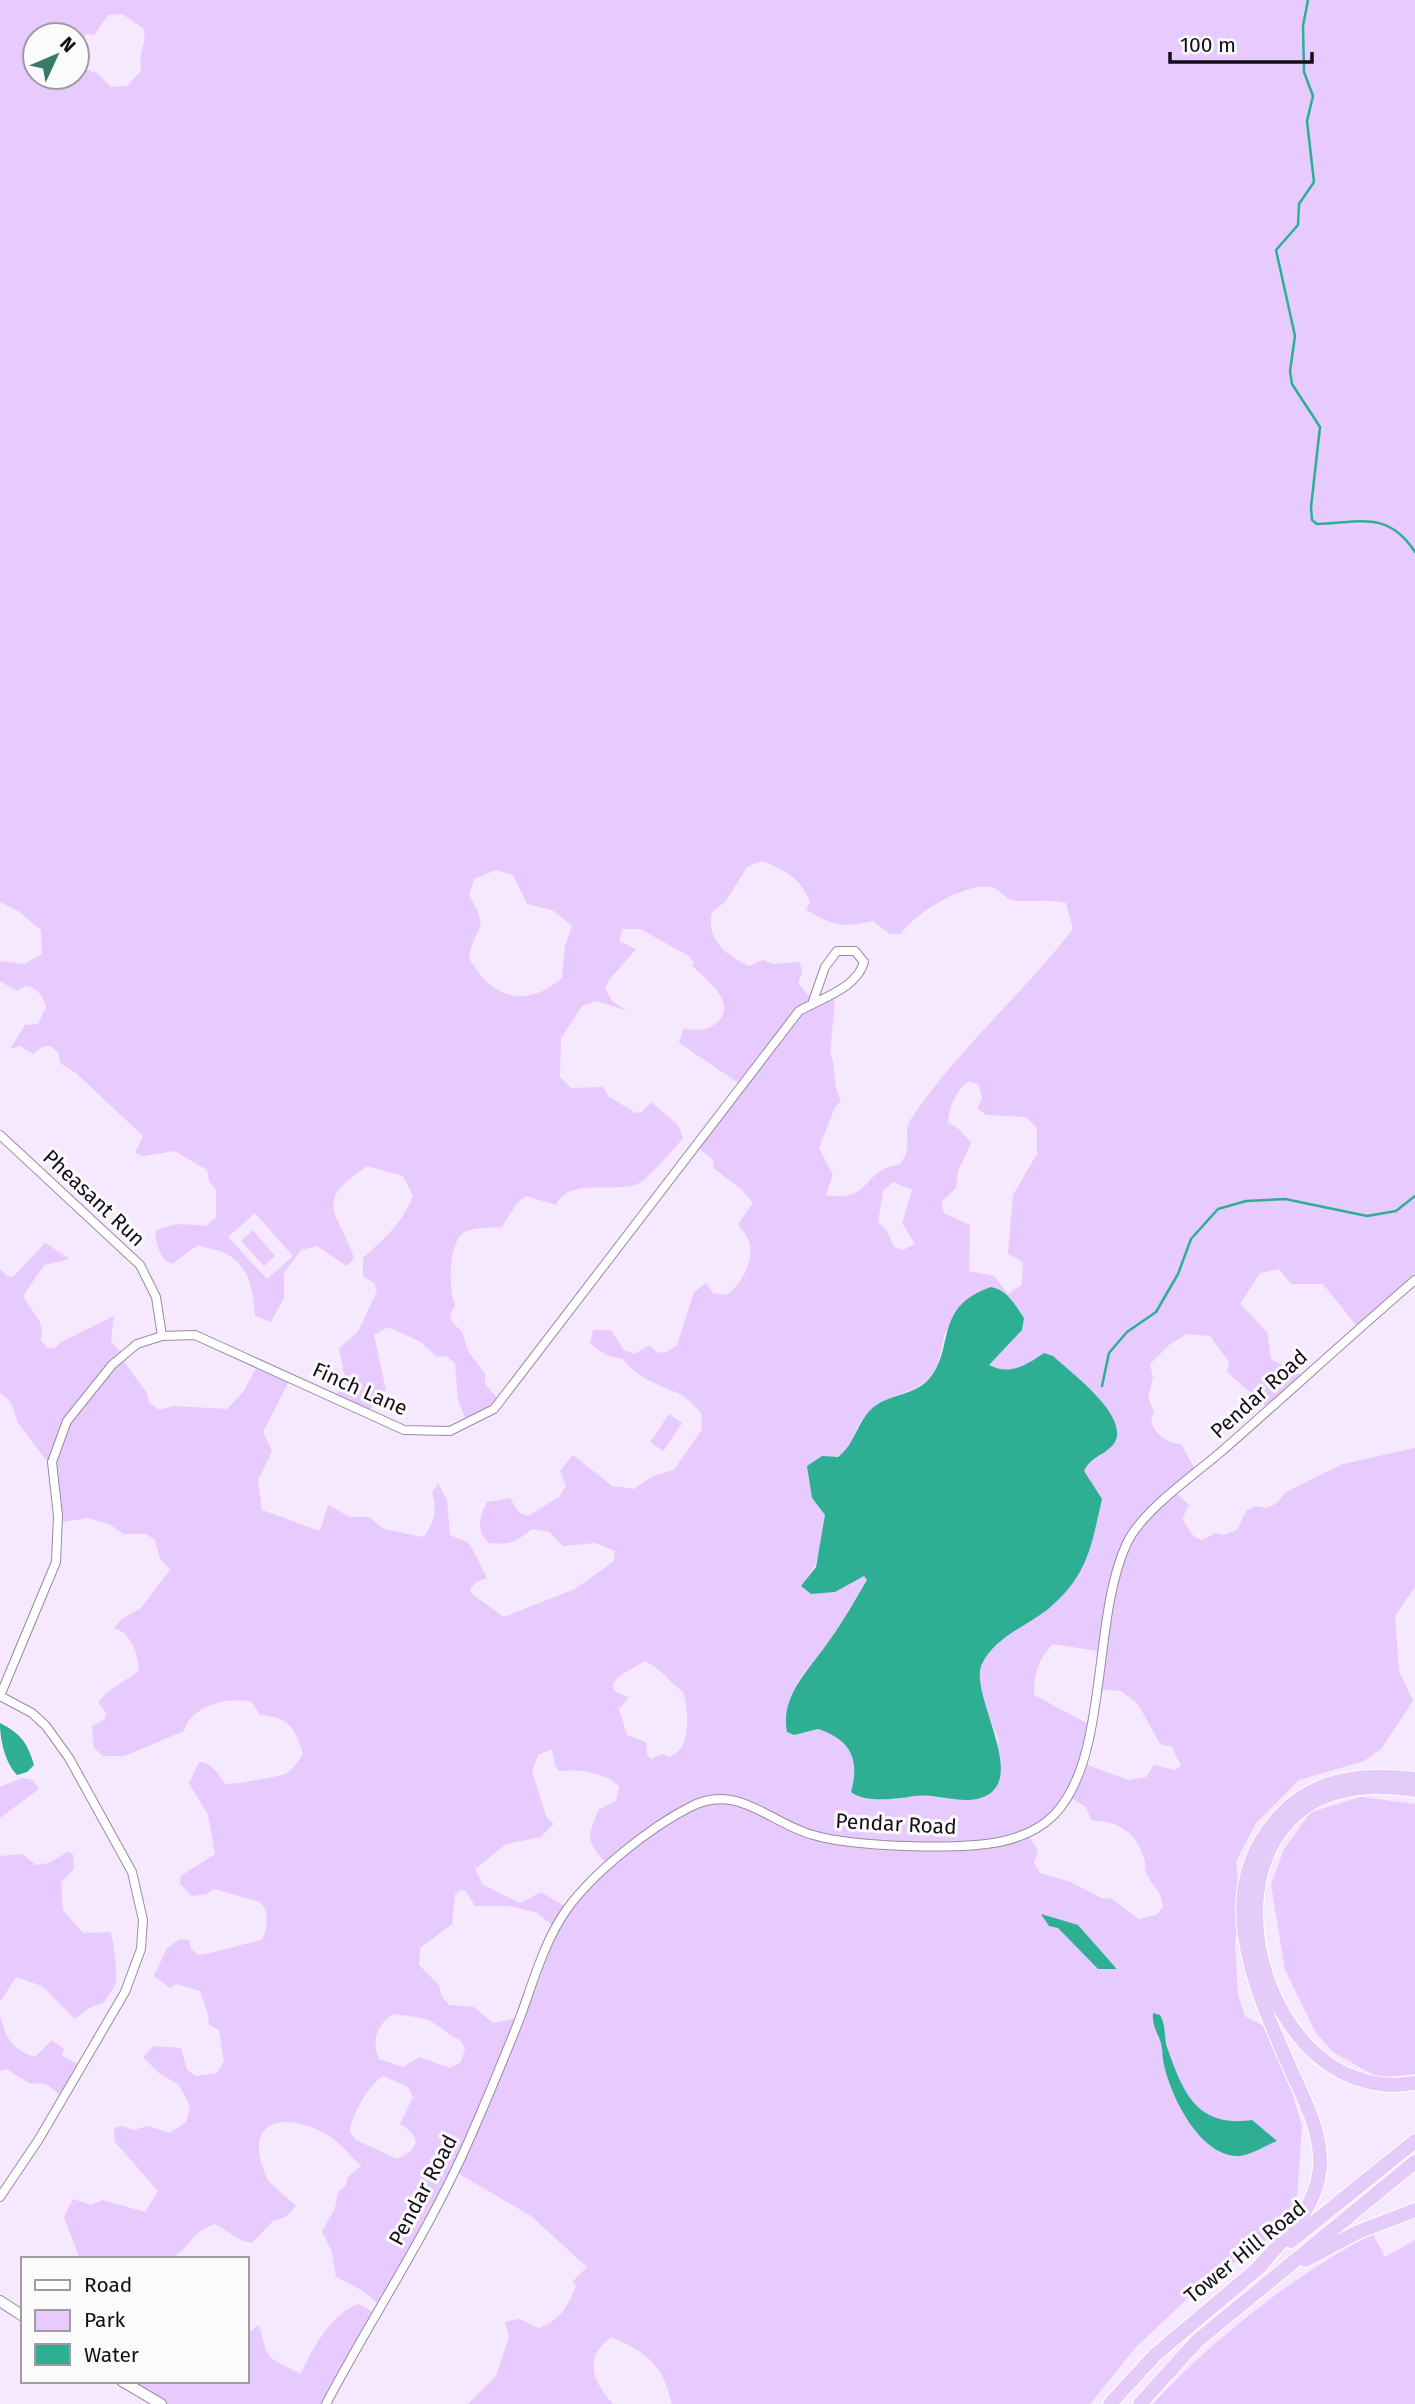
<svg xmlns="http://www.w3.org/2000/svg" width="1415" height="2404" font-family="'Fira Sans',sans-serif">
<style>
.green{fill:#e7cafe;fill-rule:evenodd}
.water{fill:#2eaf94}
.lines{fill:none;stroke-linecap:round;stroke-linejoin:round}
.stream{stroke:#2eaf94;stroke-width:2.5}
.street-casing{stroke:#998aa4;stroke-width:10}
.secondary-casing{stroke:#998aa4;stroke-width:12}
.highway-casing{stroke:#fff;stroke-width:16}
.street{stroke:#fff;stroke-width:8}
.secondary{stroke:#fff;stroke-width:10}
.highway{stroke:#e5cbfa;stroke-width:14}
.labels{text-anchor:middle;stroke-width:6;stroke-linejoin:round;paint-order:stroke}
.street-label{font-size:21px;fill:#140e18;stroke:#fbfbfb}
</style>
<rect width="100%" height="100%" fill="#f5e8ff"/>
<path class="green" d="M0 0H1415V1279L1359 1329 1323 1284H1291L1279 1269 1260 1273 1240 1304 1267 1332 1271 1359 1305 1377 1267 1407 1227 1372 1229 1362 1210 1336 1187 1334 1170 1344 1150 1364 1153 1378 1148 1397 1154 1412 1151 1422C1156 1434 1167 1444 1181 1444L1196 1471 1176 1493 1189 1505 1182 1519 1194 1537 1202 1540 1216 1533 1223 1535 1237 1530 1246 1511 1255 1506 1267 1508 1277 1503 1286 1492 1343 1464 1415 1448V1587L1395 1616 1399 1671 1413 1701 1381 1749 1364 1761 1299 1780 1256 1823 1236 1861 1240 1905 1235 1944 1238 1995 1245 2016 1267 2028 1284 2066 1302 2126 1297 2197 1275 2234 1203 2284 1136 2347 1090 2404H672C663 2365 647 2352 611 2337 583 2359 592 2380 613 2404H468L496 2376 509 2337 505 2322 519 2319 539 2328C561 2319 567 2308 576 2286L573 2281 587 2267 531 2216 454 2171 380 2305 363 2291 336 2277 332 2252 322 2231 335 2208 338 2192 346 2185 348 2177 361 2166C351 2157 341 2143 329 2136 287 2111 241 2117 266 2176 268 2183 289 2199 296 2206L287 2216 272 2222 252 2243 243 2241 215 2224C189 2233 192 2247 171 2259H72L79 2257 64 2217 73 2199 91 2205 103 2200 145 2212 158 2191 115 2142 114 2128 123 2126 133 2130 148 2126 170 2133 186 2122 190 2106 179 2085 159 2073 143 2057 154 2046 181 2048 187 2070 196 2076 217 2073 224 2061 219 2030 208 2024 209 2017 200 1991 176 1984 170 1988 154 1976 167 1948 180 1939 189 1940 191 1949 199 1955C221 1952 240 1944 262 1940 268 1928 270 1911 260 1902L214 1889 207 1894 192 1896 180 1884 181 1876 215 1854 208 1815 189 1783 199 1762C212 1762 218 1774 225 1784 232 1785 276 1777 285 1774 293 1771 298 1761 303 1754 295 1728 289 1717 260 1715L252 1702C230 1695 190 1706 184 1731L124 1756H103L94 1748 92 1726 105 1719 106 1713 98 1702 109 1691 139 1671C139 1656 131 1632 114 1628L122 1619 141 1608 170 1570 160 1558 155 1540 146 1534H124L109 1524 88 1518 56 1523 50 1465 18 1423 11 1402 0 1393V1269L7 1276 13 1277 45 1243 70 1259 44 1265 23 1296C31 1312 46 1321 41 1340L47 1348H55L61 1342 114 1316 111 1341 124 1356 123 1360 147 1393 149 1403 159 1410 174 1406 227 1409 244 1391 258 1364 290 1379 263 1432 272 1451 258 1480 262 1510 320 1531 328 1505 350 1517H369L384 1529 423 1537C434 1525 438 1509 432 1493L438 1483 447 1501 450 1535 469 1543 487 1578 476 1582 470 1589 472 1594 504 1617 575 1589 614 1561 615 1551 595 1543 563 1546 549 1532 532 1529C514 1542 514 1545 489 1543 475 1531 480 1516 487 1502L510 1498 519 1513 528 1516 559 1497 566 1486 560 1471 573 1455 612 1486 634 1489 653 1476 674 1470 702 1429 701 1413C695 1407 688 1398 680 1394 657 1384 638 1379 623 1359L608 1356 590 1344 593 1330H611L624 1350 634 1354 650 1345 656 1352 665 1353 677 1345 694 1292 706 1283 713 1293 727 1295C740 1285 754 1262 750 1244 749 1237 741 1229 738 1224L753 1203 740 1188 713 1168 714 1160 698 1148 743 1086 679 1043 684 1028C702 1035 732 1023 722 999 717 987 702 975 692 966L694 963 689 956 640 929H623L619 941 636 949 609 980 605 989 612 1001 627 1011 597 1001 582 1006 561 1038 560 1077 571 1088 603 1087 609 1097 636 1113 642 1112 651 1102 678 1125 683 1138C676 1147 650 1176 641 1182 617 1196 569 1175 556 1205L526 1196 517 1203 502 1227C491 1228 477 1227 467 1231 448 1237 448 1289 455 1305L450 1314 452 1322 462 1332 468 1351 485 1374V1384L498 1399 495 1402 466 1420 458 1400 455 1363 446 1356 437 1357 421 1342 388 1327 374 1335 386 1390 379 1394 369 1413 335 1397 345 1379 339 1348 358 1332 377 1291 374 1283 363 1276V1258C385 1238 402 1224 413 1196L403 1176 367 1166C311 1204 338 1210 354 1258L347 1266 317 1246 301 1250 284 1273V1298L271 1322 255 1316C253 1290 250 1266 225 1253 218 1249 207 1249 198 1245L172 1264C159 1258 157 1246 155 1232 171 1222 187 1224 206 1226L216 1217V1190L209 1181 207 1170 175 1151 143 1156 135 1153 143 1136 76 1073 60 1063 58 1052 50 1046 42 1047 33 1054 20 1046 10 1049 25 1025 38 1024 46 1007C43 996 38 988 26 986L16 991 0 981V961L24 964 42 954 41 930 18 911 0 902ZM122 14 143 28C148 44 138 50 141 71L127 86 111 87 97 73 81 68 77 60V77H35V35H77V49L79 39 88 34 94 35 108 15ZM762 861C785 870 801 878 810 902L806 910C834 926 842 928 873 921L890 934H901C913 914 970 879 994 888 1001 891 1005 898 1012 900 1030 903 1047 898 1066 903L1073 929C1022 995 957 1050 911 1119 901 1134 915 1145 900 1164 859 1172 873 1202 826 1195L833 1175 819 1148 835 1107 841 1102C832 1082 837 1069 830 1052L835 1002 829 997H810L798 983 802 974 800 962 773 964 763 960 749 966C725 955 706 939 712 912L726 901 747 867ZM496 870 513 875 527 904 552 910 572 926 565 946 562 978C527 1009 491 999 469 958 476 920 491 935 469 895L474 879ZM970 1081 979 1085 982 1098 977 1108 986 1115 1026 1117 1037 1128V1154L1013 1195 1008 1254 1023 1262 1022 1285 1008 1294 994 1276 969 1271 970 1225 944 1213 941 1202 956 1188 958 1171 971 1143 960 1130 948 1123C948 1110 957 1086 970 1081ZM893 1182 912 1190 902 1223 915 1244 903 1250 894 1247 887 1231 878 1222 883 1191ZM255 1213 293 1256 267 1279 228 1237ZM1010 1297 1024 1318 1022 1330 988 1365C1010 1376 1026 1365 1044 1353L1112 1446 1089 1461 1084 1471 1047 1609C1020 1627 972 1649 980 1689 983 1706 993 1725 999 1741L976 1799 851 1792C860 1759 851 1740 818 1729L794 1735 797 1682 830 1641 867 1580 864 1575 835 1592 801 1586C821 1561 822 1546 825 1515L812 1498 832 1457C853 1458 852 1429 864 1417 870 1412 878 1403 885 1400 905 1391 924 1390 935 1369 941 1358 942 1344 945 1332ZM1053 1644 1104 1652 1096 1689 1121 1691 1138 1704 1160 1744 1172 1747 1181 1766 1175 1770 1154 1765 1146 1777 1128 1780 1085 1764 1090 1725 1034 1695C1034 1675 1038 1658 1053 1644ZM645 1661C661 1668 669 1682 683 1692 689 1711 692 1750 669 1757L662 1754 651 1759 647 1754 646 1742 627 1735 619 1709 629 1697C589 1687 636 1667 645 1661ZM552 1749 555 1765 559 1771C577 1769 608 1772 619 1787L616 1801 599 1809C586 1840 586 1841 609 1866L566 1907 541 1892 520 1903 483 1885 475 1869 506 1844 541 1837 553 1824 546 1816 532 1771 538 1755ZM1069 1797 1086 1807 1091 1820C1118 1822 1135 1830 1144 1858 1146 1863 1144 1869 1147 1874 1154 1890 1161 1888 1163 1907L1156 1915 1139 1919 1112 1899 1101 1898 1071 1882 1040 1873 1034 1863 1038 1850 1027 1834 1052 1816ZM461 1890 466 1891 475 1906H511L537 1913 555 1927 520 2017 493 2023 474 2007 449 2005 442 1997 439 1985 419 1965 420 1948 452 1924 455 1894ZM1078 1925 1117 1968V1969H1098L1058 1928ZM393 2014C407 2016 423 2016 435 2024 444 2029 449 2036 460 2040L465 2049 461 2062 450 2068 419 2057 403 2067 379 2059C371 2042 377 2024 393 2014ZM1163 2021C1167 2053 1179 2099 1209 2118 1222 2126 1238 2122 1252 2120L1204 2139C1175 2100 1158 2071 1163 2021ZM383 2076 408 2087 413 2097 400 2124C422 2137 420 2149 397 2159L356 2140 350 2132C350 2117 370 2083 383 2076Z
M253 1230 275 1256 264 1266 241 1241Z
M669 1414 682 1423 663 1451 650 1442Z
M22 1778 33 1780 39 1789 0 1818V1787Z
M1361 1797 1415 1804V2074L1379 2078 1333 2052 1316 2033 1285 1970 1271 1884 1284 1849 1311 1812Z
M69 1851 73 1855 74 1869 61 1882 63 1910 83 1933 110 1932C114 1937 117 1974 116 1982 114 1988 108 1996 105 2002L87 2009 75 2019 42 1986 16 1977 0 2002V1856L22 1854 36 1865 49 1863Z
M0 2016C6 2038 12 2050 35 2057L52 2040 64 2049 62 2056 81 2066 63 2097 46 2084 29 2083 7 2069 0 2071Z
M1373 2234 1385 2257 1415 2240V2404H1153C1210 2341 1298 2272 1373 2234Z
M358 2304 376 2314 326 2404H156L116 2381H247V2334L259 2325C269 2363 266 2356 301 2374 312 2348 331 2315 358 2304Z"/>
<path class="water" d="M991 1287C1008 1290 1015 1305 1024 1318L1022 1330 989 1365C1010 1376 1026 1365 1044 1353L1053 1356C1070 1372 1136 1420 1112 1446 1102 1456 1091 1457 1084 1471L1102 1499C1091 1547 1088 1576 1047 1610 1025 1627 995 1637 982 1664 967 1694 1035 1786 977 1799 957 1803 934 1793 914 1796 897 1799 865 1803 851 1792 860 1759 851 1740 818 1729L794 1735 787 1732C780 1695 810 1669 829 1641 843 1622 855 1600 867 1580L864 1576 835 1592 811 1594 801 1586 816 1567 825 1515 812 1498 807 1466 822 1456 838 1457C856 1444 857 1419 875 1406 891 1394 914 1395 928 1380 956 1350 932 1307 991 1287Z
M0 1723C21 1734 27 1742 34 1765L27 1772 17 1775C5 1763 0 1739 0 1723Z
M1041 1914 1078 1925 1117 1969H1098L1058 1928 1049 1926Z
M1153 2013 1160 2015C1166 2025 1164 2036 1167 2047 1183 2093 1197 2128 1252 2120L1277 2141C1266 2145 1249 2157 1237 2156 1199 2155 1171 2096 1164 2065 1162 2058 1163 2050 1161 2043 1157 2031 1152 2026 1153 2013Z"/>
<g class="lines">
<path class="stream" d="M1308 0 1303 26 1304 72 1313 96 1307 121 1314 182 1299 204 1298 225 1276 250 1295 336 1290 371 1292 384 1320 427 1311 507 1312 520 1317 524C1359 523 1388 510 1415 552
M1102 1386 1109 1353 1127 1332 1156 1312 1178 1274 1191 1239 1218 1209 1246 1201 1285 1199 1367 1216 1396 1211 1415 1196"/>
<g class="street-casing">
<path id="street" d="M0 1135 140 1265 156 1297 162 1336
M0 1696 56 1562 58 1516 52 1462 67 1421 112 1365 137 1344 162 1336 195 1335 404 1430 450 1431 494 1409 799 1011C822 998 857 988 864 962L855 951H837L825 967 812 1004
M0 1696 32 1713 46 1726 69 1758 132 1872 143 1920 141 1949 125 1992 39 2139 0 2197
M326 2404C373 2315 430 2230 470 2138 488 2097 505 2056 521 2015 534 1979 545 1940 567 1909 594 1872 649 1828 690 1807 738 1782 769 1823 813 1835 853 1847 958 1850 999 1842 1019 1838 1040 1829 1054 1815 1110 1757 1091 1619 1127 1543 1142 1511 1194 1475 1222 1451 1287 1394 1350 1336 1415 1280"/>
</g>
<g class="secondary-casing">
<path id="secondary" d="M0 2301 23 2316
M122 2381 161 2404"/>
</g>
<g class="highway-casing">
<path id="highway" d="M1415 1790C1170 1750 1239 2114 1415 2083
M1291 2241 1415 2141
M1305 2260 1358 2232 1415 2210
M1256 2270C1283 2240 1316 2210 1320 2168 1322 2135 1307 2105 1294 2077 1259 1997 1208 1895 1278 1818 1314 1777 1364 1773 1415 1779
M1110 2404 1155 2355 1262 2265
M1140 2404 1197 2341 1415 2162"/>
</g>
<use href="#street" class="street"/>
<use href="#secondary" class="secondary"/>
<use href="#highway" class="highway"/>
</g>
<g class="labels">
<g class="street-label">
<text transform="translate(94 1198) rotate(43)" y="7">Pheasant Run</text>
<text transform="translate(360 1389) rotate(24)" y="7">Finch Lane</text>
<text transform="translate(1259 1394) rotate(-42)" y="7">Pendar Road</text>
<text transform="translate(896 1824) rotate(3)" y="7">Pendar Road</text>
<text transform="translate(423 2190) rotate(-62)" y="7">Pendar Road</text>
<text transform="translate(1245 2252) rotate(-39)" y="7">Tower Hill Road</text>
</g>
</g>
<rect x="21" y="2257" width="228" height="126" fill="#fbfbfb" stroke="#9f9ca0" stroke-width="2"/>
<rect x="35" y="2280" width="35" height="10" fill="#ffffff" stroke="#9f9ca0" stroke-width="2"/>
<text x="84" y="2292" font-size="21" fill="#140e18">Road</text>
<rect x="35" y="2310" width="35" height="21" fill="#e7cafe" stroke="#9f9ca0" stroke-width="2"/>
<text x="84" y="2327" font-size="21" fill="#140e18">Park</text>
<rect x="35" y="2344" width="35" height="21" fill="#2eaf94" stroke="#9f9ca0" stroke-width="2"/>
<text x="84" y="2362" font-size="21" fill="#140e18">Water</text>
<g transform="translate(56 56) rotate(46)"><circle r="33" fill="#fbfbfb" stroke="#9f9ca0" stroke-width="2"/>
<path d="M0-5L12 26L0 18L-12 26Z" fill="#387a69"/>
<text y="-10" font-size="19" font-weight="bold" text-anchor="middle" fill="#140e18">N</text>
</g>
<path d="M1170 52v10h142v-10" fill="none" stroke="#140e18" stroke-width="3.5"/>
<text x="1180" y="52" font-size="21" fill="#140e18" stroke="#fbfbfb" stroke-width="5" paint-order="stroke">100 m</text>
</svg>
